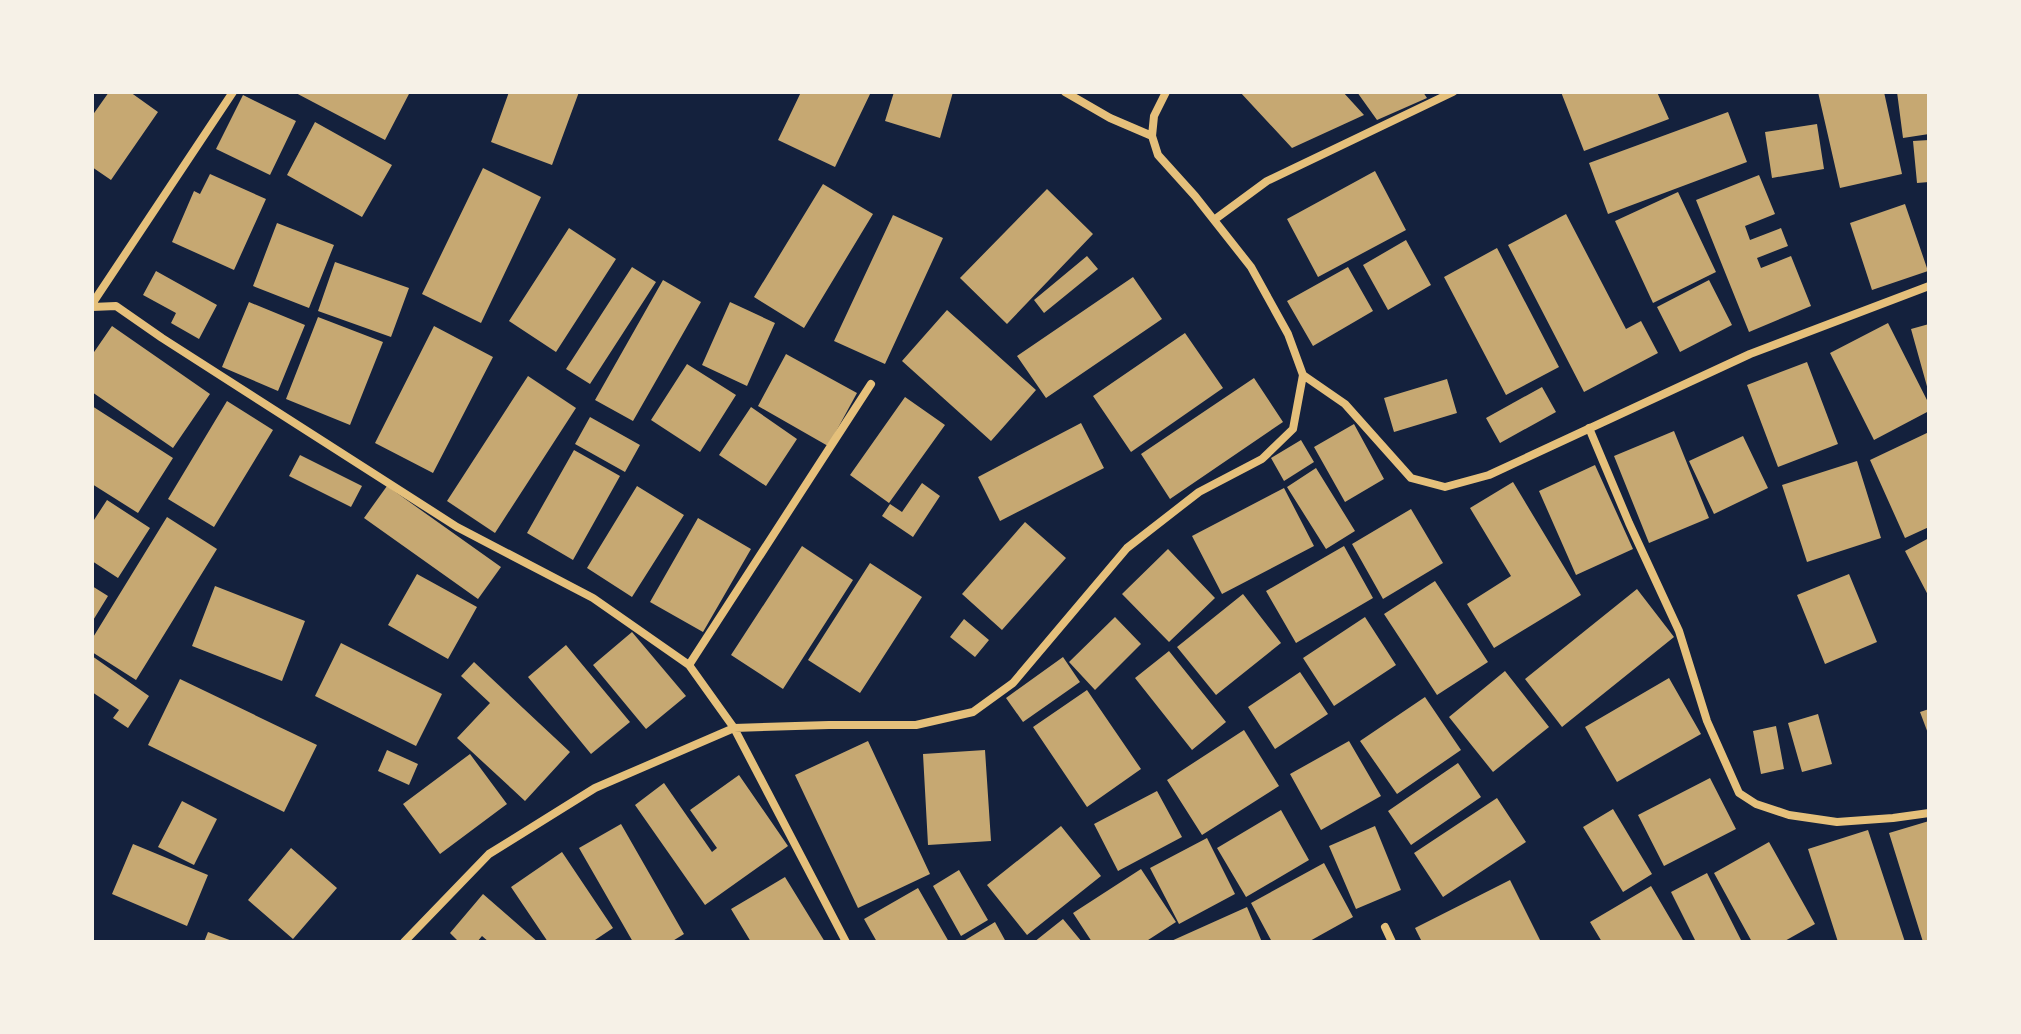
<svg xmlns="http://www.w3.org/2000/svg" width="2021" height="1034" font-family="Inter,sans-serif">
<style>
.building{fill:#c6a872}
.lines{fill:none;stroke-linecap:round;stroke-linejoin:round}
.minor{stroke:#e5c07b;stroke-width:8}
</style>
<rect width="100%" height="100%" fill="#14213d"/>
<path class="building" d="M109 92H130L158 112 111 180 92 167V116Z
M294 92H410L385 140Z
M509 92H579L552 165 491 142Z
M801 92H871L835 167 778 140Z
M894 92H953L940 138 885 121Z
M1240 92H1343L1364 115 1292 148Z
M1357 92H1423L1427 98 1377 120Z
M1561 92H1657L1669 119 1584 151Z
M1818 92H1884L1902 174 1840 188Z
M1897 92H1929V134L1903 138Z
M243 95 296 121 270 175 216 149Z
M1728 112 1747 162 1608 214 1589 163Z
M315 122 392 165 362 217 287 175Z
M1817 124 1824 169 1772 178 1765 132Z
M1929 140V182L1917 183 1913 141Z
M483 168 541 197 481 323 422 294Z
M1375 171 1406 230 1318 277 1287 219Z
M210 174 266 199 234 270 172 242 194 191 200 194Z
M1759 175 1775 214 1745 226 1750 240 1781 228 1788 246 1757 258 1761 268 1791 256 1811 306 1749 332 1696 200Z
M823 184 873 214 804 328 754 297Z
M1047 189 1093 234 1007 324 960 278Z
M1678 192 1716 272 1653 303 1615 221Z
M1905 204 1928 271 1872 290 1850 223Z
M1566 214 1626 329 1641 321 1658 353 1584 392 1508 245Z
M893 215 943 238 885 364 834 341Z
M277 223 334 245 309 308 253 286Z
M569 228 616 259 556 352 509 321Z
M1406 240 1431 285 1388 310 1363 265Z
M1497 248 1559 367 1506 395 1444 277Z
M1087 256 1098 269 1044 313 1034 300Z
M335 262 409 288 391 337 318 311Z
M632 267 656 282 590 384 566 369Z
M1348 267 1373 311 1313 346 1287 301Z
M156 271 217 305 199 339 171 323 176 313 143 295Z
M1133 277 1162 319 1046 398 1017 356Z
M663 280 701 302 633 421 595 400Z
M1709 280 1732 325 1680 352 1657 307Z
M249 302 305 325 278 391 222 367Z
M730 302 775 323 747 386 702 365Z
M947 310 1036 390 991 441 902 361Z
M318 317 383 342 350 425 286 399Z
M1888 323 1929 404V411L1874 440 1830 353Z
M1929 324V390H1928L1911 329Z
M112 326 210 394 173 448 92 392V355Z
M434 326 493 357 433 473 375 443Z
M1185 333 1223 388 1131 452 1093 396Z
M786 354 857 393 828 446 758 406Z
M1807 362 1838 444 1778 467 1747 385Z
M687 364 736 395 700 452 651 420Z
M528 376 576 408 495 533 447 501Z
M1254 378 1283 422 1170 499 1141 454Z
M1447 379 1457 413 1394 432 1384 398Z
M1542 387 1556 412 1500 443 1486 418Z
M905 397 945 425 889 503 850 475Z
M227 401 273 430 214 527 168 499Z
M92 406 173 458 138 513 92 484Z
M751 407 797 439 766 486 719 455Z
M590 417 640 445 625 472 575 444Z
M1081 423 1104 468 1000 521 978 477Z
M1354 424 1384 479 1345 502 1314 447Z
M1674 431 1709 518 1649 543 1614 456Z
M1929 432V527L1905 538 1870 460Z
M1743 436 1768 488 1714 514 1689 461Z
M1301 440 1314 462 1284 481 1271 458Z
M574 450 620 476 573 560 527 533Z
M300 455 362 486 351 507 289 476Z
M1857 461 1881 538 1807 562 1782 485Z
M1595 465 1633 549 1576 575 1539 491Z
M1316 468 1355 531 1326 549 1287 487Z
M1513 482 1581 595 1494 648 1467 604 1511 576 1470 508Z
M922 483 940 496 913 537 882 516 890 504 902 512Z
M387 486 501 567 478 599 364 518Z
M637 486 684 515 632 597 587 568Z
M1284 488 1314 546 1222 594 1192 536Z
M107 500 150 528 118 578 92 561V523Z
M1411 509 1443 563 1383 599 1352 544Z
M167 517 217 549 136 680 92 652V639Z
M698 518 751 549 703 632 650 602Z
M1025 522 1066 558 1002 630 962 594Z
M1929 538V597L1905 551Z
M802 546 853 580 783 689 731 655Z
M1344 546 1373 598 1296 643 1266 591Z
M1168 549 1215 598 1169 642 1122 594Z
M870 563 922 597 860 693 808 660Z
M417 574 477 607 448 659 388 625Z
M1849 574 1877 642 1825 664 1797 595Z
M1435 581 1488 662 1437 695 1384 614Z
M92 586 108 596 92 622Z
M215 586 305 621 282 681 192 646Z
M1637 589 1674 637 1562 727 1525 679Z
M1243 594 1281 643 1216 695 1177 647Z
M1115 617 1141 644 1095 690 1069 662Z
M1365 617 1396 665 1334 706 1303 658Z
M964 619 989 640 975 657 950 637Z
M632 632 686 696 646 729 593 665Z
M341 643 442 694 416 746 315 696Z
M566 645 630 722 591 754 528 677Z
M1169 651 1226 722 1192 750 1135 678Z
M92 656 149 696 128 728 113 718 119 710 92 692Z
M1063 657 1080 682 1023 722 1006 698Z
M474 662 570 752 525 801 457 738 490 703 461 676Z
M1505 671 1549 727 1493 772 1449 717Z
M1300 672 1328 714 1275 749 1248 707Z
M1669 678 1701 734 1617 782 1585 727Z
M180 679 317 745 284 812 148 745Z
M1087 690 1141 769 1087 807 1033 727Z
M1425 697 1461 750 1397 794 1360 741Z
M1929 709V736L1920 712Z
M1818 714 1832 764 1802 772 1788 723Z
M1776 726 1784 769 1761 774 1753 731Z
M1244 730 1279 786 1202 835 1167 780Z
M868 741 930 874 858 908 795 775Z
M1349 741 1381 796 1321 830 1290 774Z
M387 750 418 764 409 785 378 771Z
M985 750 991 841 928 845 923 754Z
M470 754 507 804 440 854 403 804Z
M1458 763 1481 797 1411 845 1388 811Z
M739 775 788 846 705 905 635 805 664 783 712 852 717 848 690 810Z
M1710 778 1736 829 1664 866 1638 815Z
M1157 791 1182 837 1118 871 1094 824Z
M1497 798 1526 842 1443 897 1414 853Z
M182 801 217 819 194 865 158 847Z
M1613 809 1652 874 1623 892 1583 827Z
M1281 810 1309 860 1246 897 1217 848Z
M1929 821V940L1923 942 1889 833Z
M621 824 684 934 671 942H633L579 848Z
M1061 826 1101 876 1027 935 987 885Z
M1375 826 1401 890 1356 909 1329 846Z
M1868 830 1905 942H1838L1808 849Z
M1207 838 1235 894 1179 924 1150 868Z
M1769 842 1815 924 1783 942H1752L1714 873Z
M133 844 208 875 187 926 112 894Z
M291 848 337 888 293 939 248 900Z
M562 852 613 928 592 942H548L511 887Z
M1324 863 1353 917 1308 942H1272L1251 903Z
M1141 869 1176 922 1145 942H1092L1073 913Z
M959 870 988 920 961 936 933 886Z
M1707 873 1742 942H1696L1671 892Z
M785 877 825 942H751L731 909Z
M1510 880 1540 940 1536 942H1422L1415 928Z
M1651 886 1684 942H1602L1590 922Z
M918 888 949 942H877L864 919Z
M483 894 538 942H489L482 936 477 942H459L450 933Z
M1247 907 1262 942H1169Z
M1063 919 1082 942H1034Z
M995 922 1006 942H962Z
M208 932 235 942H204Z"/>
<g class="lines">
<path class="minor" d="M1065 92 1110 118 1152 136
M1214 220 1267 181 1453 92
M92 304 233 92
M92 307 116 306 162 338 457 527 593 598 689 665 734 728 846 942
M1303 375 1345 404 1411 478 1445 487 1489 475 1750 354 1929 286
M1589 428 1629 523 1679 631 1707 721 1739 793 1756 804 1789 815 1837 822 1893 818 1929 813
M689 665 871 384
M1385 927 1392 942
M404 942 489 854 595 788 734 728 829 725H916L973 712 1013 683 1127 548 1199 492 1262 459 1293 429 1303 375 1288 334 1251 267 1195 196 1158 155 1152 136 1154 116 1166 92"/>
</g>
<rect width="2021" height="1034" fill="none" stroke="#f6f1e7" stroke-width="188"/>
</svg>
